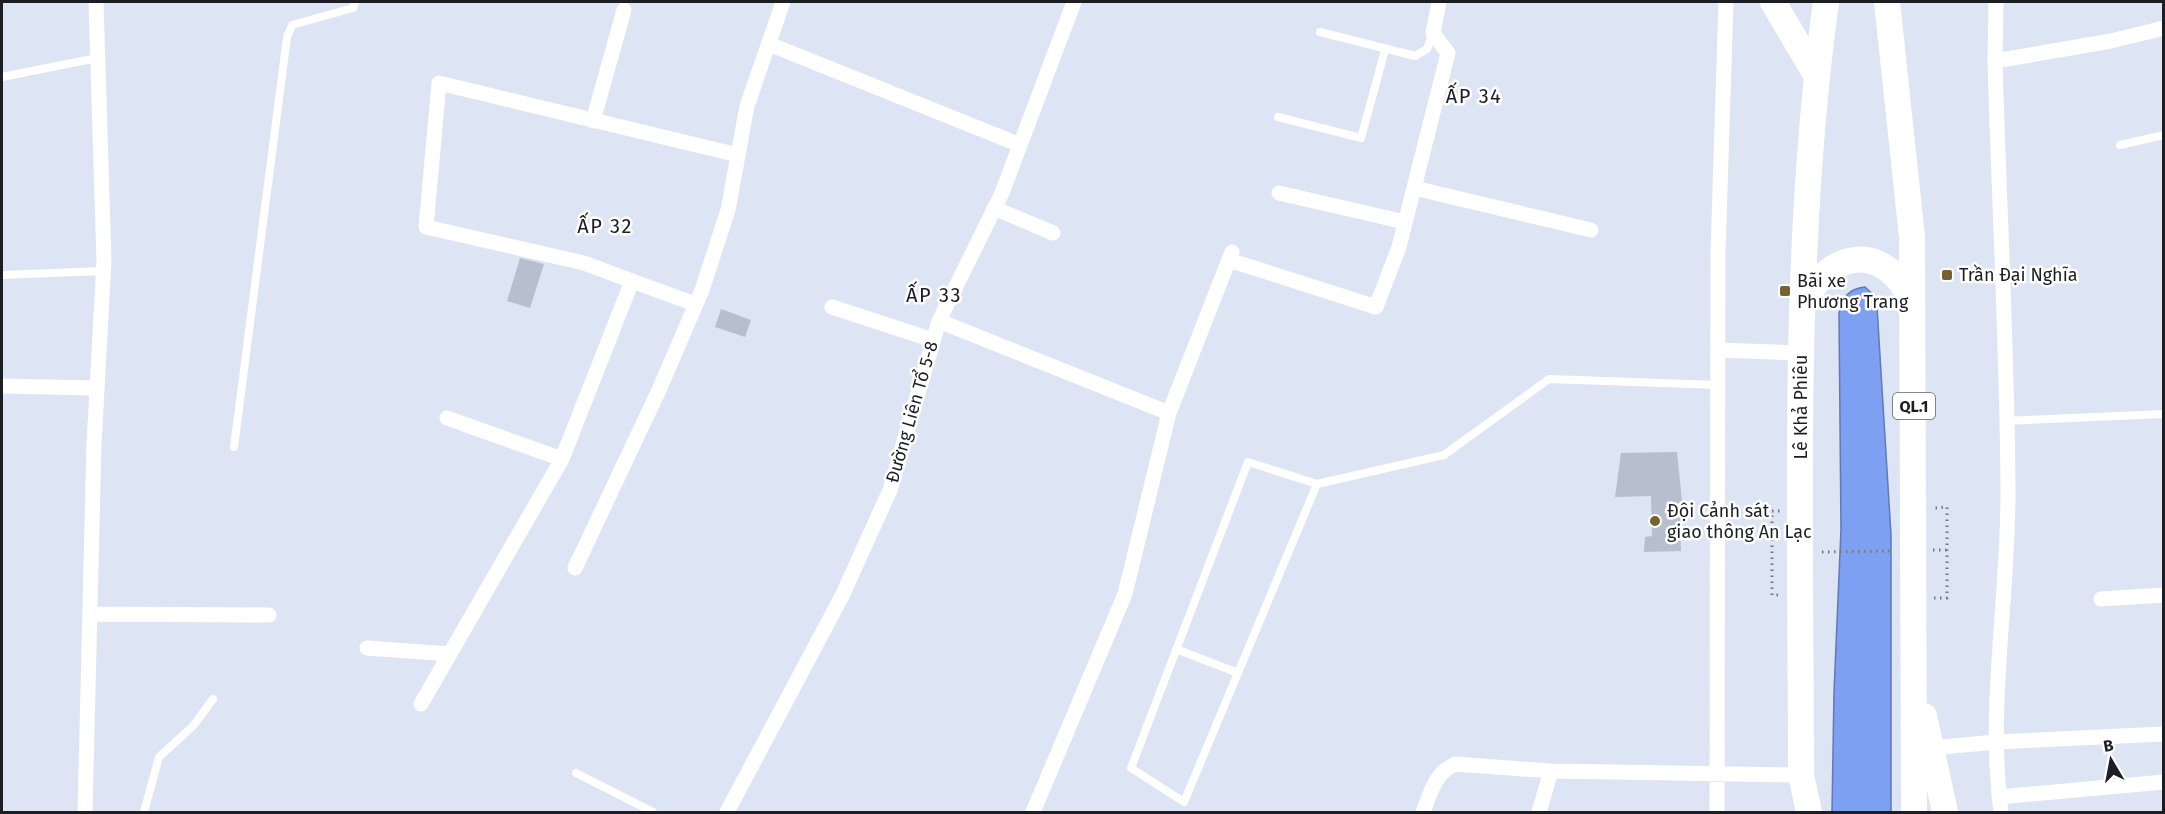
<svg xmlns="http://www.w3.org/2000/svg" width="2165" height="814" font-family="'Fira Sans',sans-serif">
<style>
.water{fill:#7ea0f2;stroke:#6179b4;stroke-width:1.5}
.building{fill:#b7becd}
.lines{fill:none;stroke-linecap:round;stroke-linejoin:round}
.path{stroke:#757984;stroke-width:3;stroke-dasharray:1.5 4.5;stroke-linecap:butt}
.service{stroke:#fff;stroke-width:8}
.minor{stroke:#fff;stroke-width:15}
.trunk{stroke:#fff;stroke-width:26}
.poi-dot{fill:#776231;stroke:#fff;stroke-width:2}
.labels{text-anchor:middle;stroke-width:5;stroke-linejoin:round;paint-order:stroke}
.shield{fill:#fff;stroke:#606266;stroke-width:1.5}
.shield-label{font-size:16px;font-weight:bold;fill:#1c1e24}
.poi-label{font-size:18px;fill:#1c1e24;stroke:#fff;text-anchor:start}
.street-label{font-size:18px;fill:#1c1e24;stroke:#fff}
.neighbourhood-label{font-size:20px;letter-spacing:1.5px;fill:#1c1e24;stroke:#fff}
</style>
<rect width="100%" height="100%" fill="#dde4f4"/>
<path class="water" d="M1865 287 1876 297 1877 307 1891 535V812H1832L1834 692 1841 529 1839 313C1844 297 1847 289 1865 287Z"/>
<path class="building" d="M520 258 544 264 530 308 507 301Z
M721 309 751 320 745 337 715 327Z
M1677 452 1683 511 1680 527 1681 551 1644 552 1645 537 1652 536 1651 496 1615 497 1621 453Z"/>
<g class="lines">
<path class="path" d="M1933 550H1947
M1822 552 1893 551
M1778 595H1772V511H1780
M1934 598H1947V507L1934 508"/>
<path class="service" d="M1320 32 1415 56 1427 49 1433 33
M2 77 97 58
M1278 117 1361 138 1385 50
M2120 145 2164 135
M2 275 103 271
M2006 421 2164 414
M234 447 287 37 292 25 353 8 355 2
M1317 484 1184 802 1131 768 1248 462 1317 484 1444 455 1549 379 1718 385
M1176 649 1238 673
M576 773 653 812
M144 812 159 757 193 726 213 699"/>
<path class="minor" d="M1996 2 1995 61C1999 203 2007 345 2008 487 2009 595 1987 704 2001 812
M769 44 1020 145
M1995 61 2111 41 2164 28
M593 121 624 10
M1414 188 1591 230
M1279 193 1405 222
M994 208 1053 233
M1229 260 1376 307 1399 247 1448 53 1433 33 1439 2
M632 281 584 263 426 227 439 83 738 155
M832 307 933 340
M939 321 1169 413
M1719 350 1801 353
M2 386 97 388
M447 418 562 459
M575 568 659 390 702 290 728 210 747 106 783 2
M2101 599 2164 595
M92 614 269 615
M367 648 450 654
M421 704 562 459 632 281 695 304
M1931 748 1996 742 2164 734
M1999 797 2164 782
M85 812 94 444 104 261 96 2
M727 812 842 596 890 490 939 321 1002 193 1074 2
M1033 812 1125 594 1169 413 1232 252
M1423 812C1431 792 1435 773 1455 764L1551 771 1801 775
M1539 812 1551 771
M1717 812 1718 252 1726 2"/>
<path class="trunk" d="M1773 2 1816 75
M1887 2 1912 237 1914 812
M1803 305C1829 248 1886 242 1912 302
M1924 716 1945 812
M1809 812 1801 775C1801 518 1791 257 1826 2"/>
</g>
<g class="poi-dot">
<rect x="1941" y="269" width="12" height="12" rx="3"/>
<rect x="1779" y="285" width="12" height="12" rx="3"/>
<circle cx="1655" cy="521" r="6"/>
</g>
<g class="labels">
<rect class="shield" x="1893" y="393" width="42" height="26" rx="4.5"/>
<g class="shield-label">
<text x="1914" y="412">QL.1</text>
</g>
<g class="poi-label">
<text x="1959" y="281">Trần Đại Nghĩa</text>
<text x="1797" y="287">Bãi xe<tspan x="1797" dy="21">Phương Trang</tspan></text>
<text x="1667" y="517">Đội Cảnh sát<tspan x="1667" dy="21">giao thông An Lạc</tspan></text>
</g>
<g class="street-label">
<text transform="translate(1801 407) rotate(-90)" y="6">Lê Khả Phiêu</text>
<text transform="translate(912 412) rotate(-74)" y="6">Đường Liên Tổ 5-8</text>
</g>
<g class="neighbourhood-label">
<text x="1474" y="103">ẤP 34</text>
<text x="605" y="233">ẤP 32</text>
<text x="934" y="302">ẤP 33</text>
</g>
</g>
<rect width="2165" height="814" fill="none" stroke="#1c1e24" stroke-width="6"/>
<g transform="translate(2111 760) rotate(350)" stroke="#ffffff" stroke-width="4.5" paint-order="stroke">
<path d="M0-4.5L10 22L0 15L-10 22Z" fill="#1c1e24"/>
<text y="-9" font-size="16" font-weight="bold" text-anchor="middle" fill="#1c1e24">B</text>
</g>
</svg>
